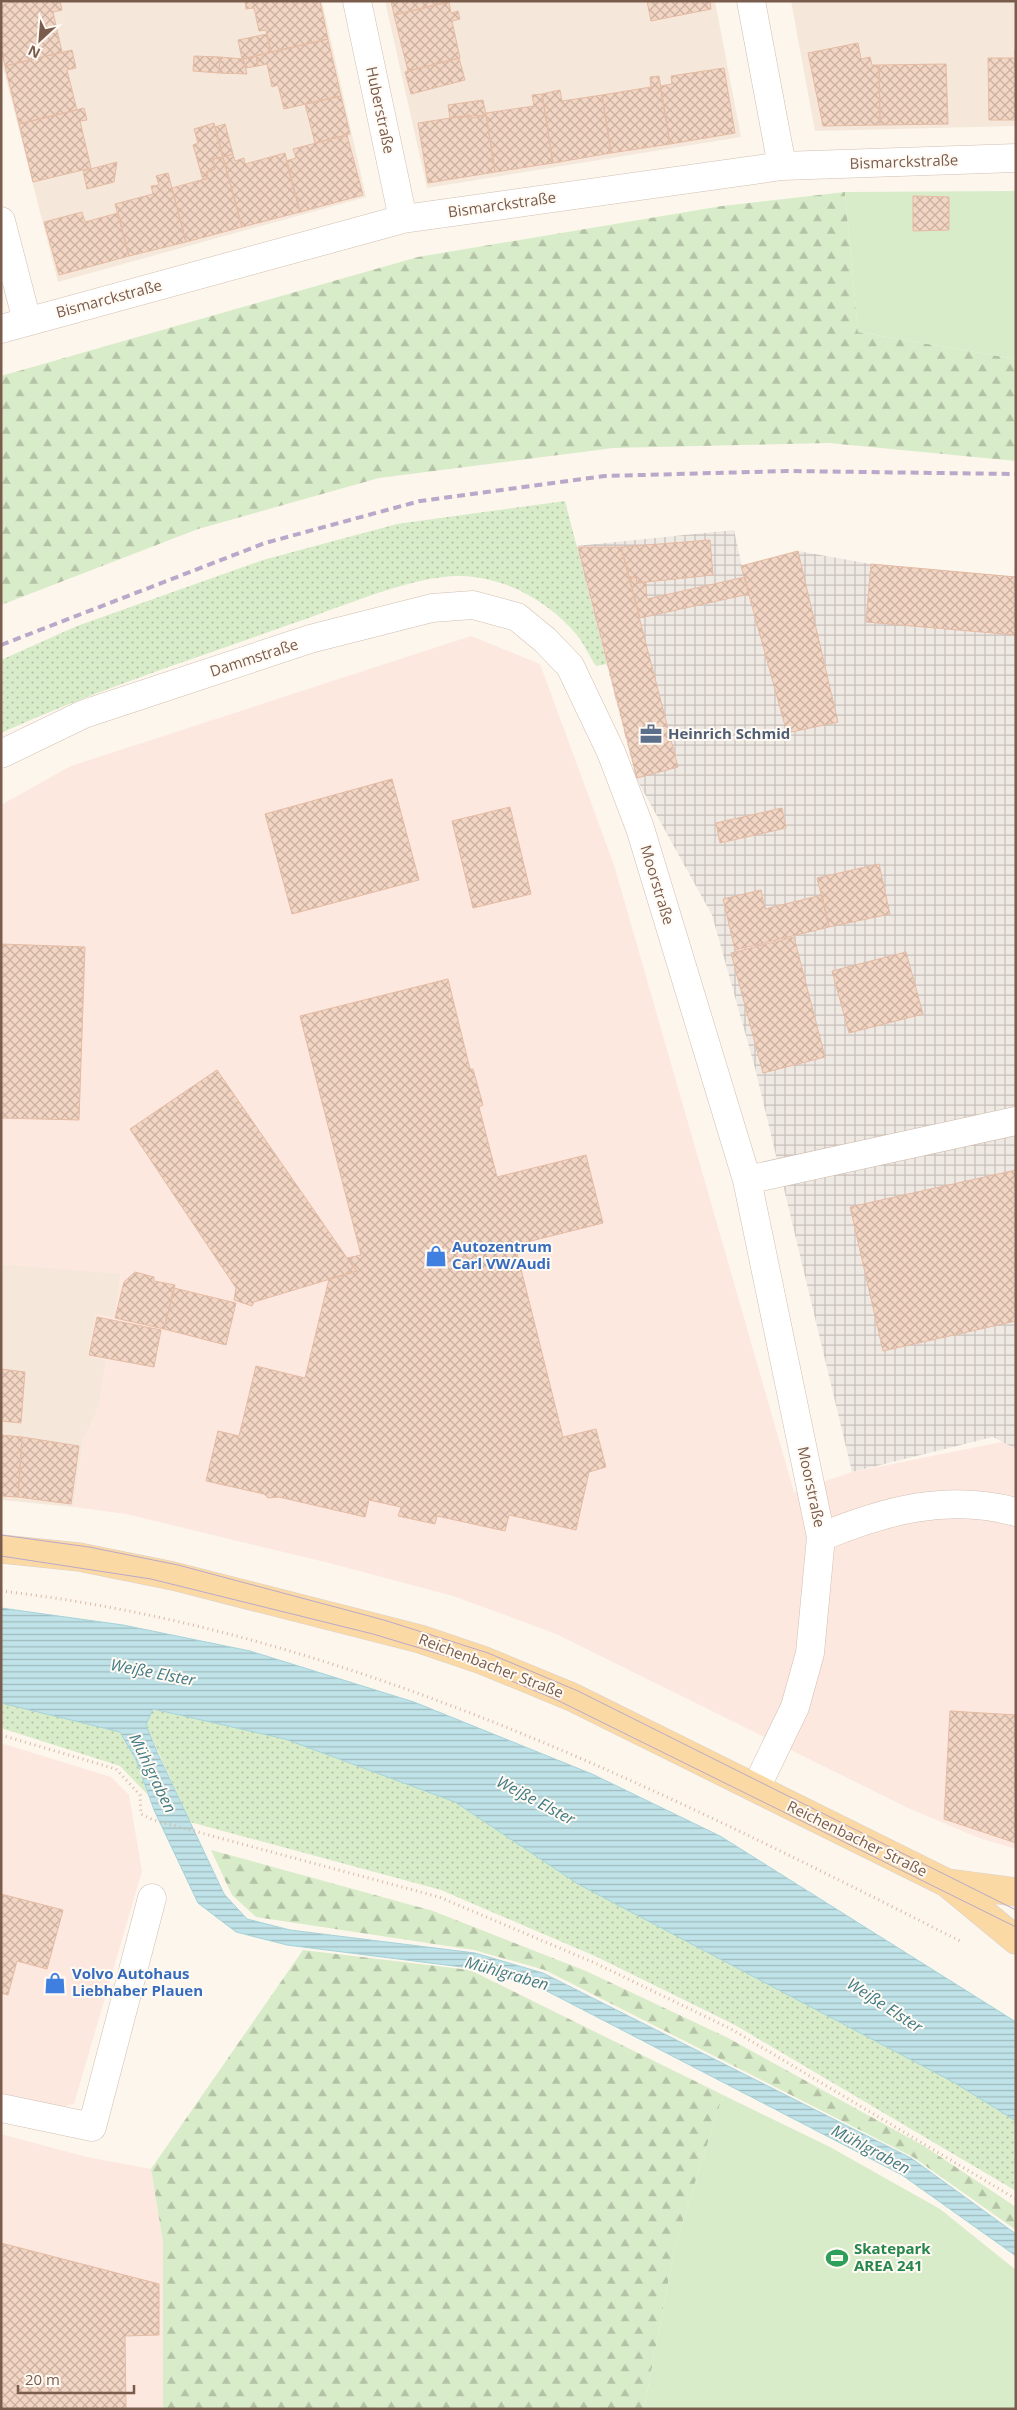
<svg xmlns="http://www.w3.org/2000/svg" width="1017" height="2410" font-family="'Open Sans',sans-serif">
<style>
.residential{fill:#f5e8da}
.commercial{fill:#fde8e0}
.industrial{fill:url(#industrial-grid)}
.grass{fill:url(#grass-dots)}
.forest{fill:url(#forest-firs)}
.garden{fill:#d8ecc9}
.water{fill:url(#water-rules);stroke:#a5d3da}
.building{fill:url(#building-cross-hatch);stroke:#e6bba3}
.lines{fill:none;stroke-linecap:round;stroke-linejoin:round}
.minor-casing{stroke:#d1beb0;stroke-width:29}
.major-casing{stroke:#dad1cd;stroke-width:29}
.path{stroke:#d9b8a5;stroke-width:3;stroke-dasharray:1 4;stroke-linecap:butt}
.minor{stroke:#fff;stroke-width:28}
.major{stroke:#fbd9a5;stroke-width:28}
.tram{stroke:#b9a8c9;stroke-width:1}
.rail{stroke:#b9a8c9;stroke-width:4;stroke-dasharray:8 5;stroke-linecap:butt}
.labels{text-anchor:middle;stroke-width:4;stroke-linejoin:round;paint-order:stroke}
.street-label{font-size:15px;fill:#7a5c4d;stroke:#fffaf3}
.service-label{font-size:15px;font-weight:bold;fill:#4e5e75;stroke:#fffaf3;text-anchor:start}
.shop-label{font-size:15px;font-weight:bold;fill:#366cbe;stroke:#fffaf3;text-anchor:start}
.leisure-label{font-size:15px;font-weight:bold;fill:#27864d;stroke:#fffaf3;text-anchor:start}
.water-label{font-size:16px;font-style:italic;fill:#437c86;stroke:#fffaf3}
</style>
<defs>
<pattern id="industrial-grid" width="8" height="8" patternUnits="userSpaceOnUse" patternTransform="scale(1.25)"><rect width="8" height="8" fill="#efe9e4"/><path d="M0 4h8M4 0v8" fill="none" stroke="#c7c0bb"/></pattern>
<pattern id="grass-dots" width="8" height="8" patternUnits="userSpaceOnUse" patternTransform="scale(1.25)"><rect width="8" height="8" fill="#d8ecc9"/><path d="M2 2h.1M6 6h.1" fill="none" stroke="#b4c2a5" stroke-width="1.8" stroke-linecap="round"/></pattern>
<pattern id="forest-firs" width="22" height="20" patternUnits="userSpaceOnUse" patternTransform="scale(1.25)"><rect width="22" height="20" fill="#d8ecc9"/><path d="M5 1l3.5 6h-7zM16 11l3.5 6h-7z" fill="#b4c2a5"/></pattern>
<pattern id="water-rules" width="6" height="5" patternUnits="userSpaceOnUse" patternTransform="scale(1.25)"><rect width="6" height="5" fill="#bfe3e8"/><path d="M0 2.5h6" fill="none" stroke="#a0bbbe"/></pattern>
<pattern id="building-cross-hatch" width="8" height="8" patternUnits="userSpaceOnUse" patternTransform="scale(1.25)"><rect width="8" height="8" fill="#f3d5c3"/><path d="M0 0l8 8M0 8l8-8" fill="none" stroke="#cab0a1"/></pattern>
</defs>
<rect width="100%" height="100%" fill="#fdf6ec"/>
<path class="residential" d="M1 1H322L366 197 58 282 1 60Z
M385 1H715L741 137 427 188Z
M791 1H1016V126L815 131Z
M1 1264 121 1273 115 1318 96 1315 88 1355 106 1360 99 1407 83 1441 74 1507 1 1500Z"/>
<path class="commercial" d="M471 636 540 664 614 865 794 1492 852 1472 1002 1442 1016 1448V1849L979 1838 908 1808 556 1634 453 1596 329 1563 126 1514 74 1507 83 1441 99 1407 106 1360 88 1356 96 1314 114 1317 121 1274 1 1264V805L71 766Z
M1 1743 111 1777 129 1795 142 1871 74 2104 51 2110 1 2096Z
M1 2134 87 2157 151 2169 163 2242V2409H1Z"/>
<path class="industrial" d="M734 530 742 566 798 551 871 564 1016 577V1449L993 1437 852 1472 755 1068 712 915 636 778 576 546Z"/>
<path class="grass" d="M565 501 607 664 596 666C589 656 584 643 576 634 548 601 505 577 461 576 413 575 339 608 291 624 194 659 95 690 1 733V660L77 626 263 560 397 524Z
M1 1703 120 1732 137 1763 148 1795 120 1766 1 1728Z
M153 1709 285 1739 455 1802 578 1884 955 2083 1016 2121V2191L735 2025 597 1957 441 1890 190 1822 146 1725Z"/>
<path class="forest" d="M845 192 858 332 1016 359V461L829 443 613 448 379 478 198 529 1 605V376L418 257 722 206Z
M211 1850 433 1911 586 1971 728 2038 924 2146 1016 2207V2230L913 2157 545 1970 474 1950 256 1917 232 1895Z
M303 1950 470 1970 723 2095 675 2246 644 2409H163V2242L151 2169Z"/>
<path class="garden" d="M1016 191V359L858 332 845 192Z
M723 2095 830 2147 940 2209 1016 2270V2409H644L675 2246Z"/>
<path class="water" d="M1 1608 123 1625 250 1651 414 1702 592 1774 720 1836 1016 2022V2121L955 2083 578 1884 455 1802 285 1739 153 1709 146 1725 157 1752 224 1894 247 1919 290 1930 475 1953 543 1973 911 2158 1016 2234V2256L902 2175 539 1987 470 1968 287 1945 236 1932 198 1903 154 1810 136 1760 120 1732 1 1703Z"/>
<path class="building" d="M16 1H60L62 10 53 12 62 52 5 66 1 50V5Z
M245 1H320L328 39 271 52 266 30 259 31 254 8 246 9Z
M391 1H448L449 2 394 15Z
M647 1H710L711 9 651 21Z
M449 2 451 13 458 11 460 19 452 21 460 58 408 71 394 15Z
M267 34 271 52 242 59 238 40Z
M328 39 341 96 284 109 278 85 272 87 267 64 258 66 256 56Z
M858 43 861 59 870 57 872 65H879L880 125 823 126 808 53Z
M72 50 76 68 67 70 77 110 19 124 5 66Z
M1015 50 1016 120H989L988 58H1015Z
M194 56 220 57 219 73 193 71Z
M256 56 258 66 246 68 243 59Z
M220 57 243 59 247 74 219 73Z
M459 58 465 80 411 94 405 72Z
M946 64 948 124 880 125 879 65Z
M724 68 735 133 670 144 660 86 672 84 671 76Z
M659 76 670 144 611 153 602 95 651 87 650 77Z
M560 90 562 101 602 95 611 153 553 163 542 94Z
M542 94 553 163 495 172 486 113 534 106 532 95Z
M341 96 350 134 315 143 305 104Z
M483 100 486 115 450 118 448 105Z
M84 108 87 120 80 121 91 168 33 182 19 124Z
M470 115 471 118 486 115 495 172 428 183 418 123Z
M214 123 223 157 213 159 215 169 206 172 208 178 203 180 193 145 198 143 194 129Z
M225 124 233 154 223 157 215 127Z
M347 135 363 195 300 212 286 161 296 158 293 149Z
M285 153 300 212 242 227 223 157 233 154 235 161 244 158 245 164Z
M223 157 242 227 186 242 172 188 208 178 206 172 215 169 213 159Z
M117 162 114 182 87 189 83 171Z
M168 173 186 242 129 256 115 204 153 194 151 186 159 185 156 176Z
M913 196 949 197V230L913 231Z
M82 212 85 222 118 213 129 256 59 275 44 222Z
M710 540 713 575 637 583 636 577H629L621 547Z
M578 547H621L678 767 637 778Z
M798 551 838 722 787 733 741 566Z
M871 564 1016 577V635L866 622Z
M629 577H636L637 583 646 582 647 599 745 577 749 594 640 618Z
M392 779 419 880 292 914 265 814Z
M510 807 531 894 473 908 452 821Z
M782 808 786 828 720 843 716 823Z
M879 864 890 914 829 927 817 878Z
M761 890 765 909 822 895 829 927 735 950 723 899Z
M794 937 825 1057 763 1073 731 953Z
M1 944 85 947 79 1120 1 1118Z
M906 952 923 1014 849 1033 832 971Z
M448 979 470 1069H473L483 1105 479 1107 497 1177 586 1155 603 1223 515 1245 563 1437 596 1429 606 1467 589 1472 576 1530 509 1515 505 1531 437 1516 435 1524 398 1516 401 1507 369 1500 365 1517 279 1497 268 1498 264 1494 206 1481 218 1431 239 1436 256 1366 305 1378 329 1279 357 1271 347 1258 361 1255 300 1016Z
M217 1070 347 1258 357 1271 254 1302 252 1306 234 1300 236 1288 130 1129Z
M1016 1170V1321L883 1351 850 1207Z
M135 1272 154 1277V1281L175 1285 164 1329 115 1318 124 1282Z
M174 1288 236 1303 226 1345 164 1329Z
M97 1317 161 1330 154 1367 89 1355Z
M1 1369 25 1372 21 1423 1 1421Z
M1 1435 22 1437 18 1497 1 1496Z
M22 1437 79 1446 71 1504 18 1497Z
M950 1711 1016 1715V1843L944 1819Z
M1 1894 63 1910 47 1969 17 1961 8 1995 1 1993Z
M1 2243 159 2284V2335L125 2336 126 2409H1Z"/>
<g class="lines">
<g class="minor-casing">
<path id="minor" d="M357 1 403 219
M751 1 782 166
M1 221 27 321
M1 329 403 219 782 166 1016 158
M1 754 84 714 310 639 432 608 473 605 517 617 545 640 570 666 611 752 640 828 747 1180 821 1537 810 1653 795 1707 756 1788
M747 1180 1016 1121
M821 1537C884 1511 948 1493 1016 1512
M1 2108 92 2127 152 1898"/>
</g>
<g class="major-casing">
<path id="major" d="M1 1549 79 1557 173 1576 420 1639 482 1660 572 1697 947 1883 1016 1940
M947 1883 1016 1892"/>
</g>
<path class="path" d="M1 1591C345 1630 658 1788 962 1942
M1 1735 116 1769 140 1795 141 1814 153 1820 439 1897 595 1963 731 2029 1016 2199"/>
<use href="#minor" class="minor"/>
<use href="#major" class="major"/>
<path class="tram" d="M1 1535 89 1547 178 1565 384 1620 488 1653 578 1691 1016 1910
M1 1556 151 1579 373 1634 466 1662 557 1700 1016 1927"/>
<path class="rail" d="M1 645 265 543 420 501 605 476 787 471 1016 474"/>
</g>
<defs>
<g id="office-bare" transform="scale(1.725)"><path d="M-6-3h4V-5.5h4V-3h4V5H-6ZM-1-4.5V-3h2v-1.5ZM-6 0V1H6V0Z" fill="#5c6f8a" stroke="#fffaf3" stroke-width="2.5" paint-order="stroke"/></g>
<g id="shop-bare" transform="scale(1.725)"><path d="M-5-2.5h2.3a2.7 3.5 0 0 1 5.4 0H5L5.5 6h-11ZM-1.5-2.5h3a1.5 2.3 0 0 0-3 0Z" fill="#3f7fe0" stroke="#fffaf3" stroke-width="2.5" paint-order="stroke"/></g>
<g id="stadium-bare" transform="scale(1.725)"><path d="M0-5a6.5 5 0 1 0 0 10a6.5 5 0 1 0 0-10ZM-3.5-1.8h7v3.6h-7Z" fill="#2e9e5b" stroke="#fffaf3" stroke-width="2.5" paint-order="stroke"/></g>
</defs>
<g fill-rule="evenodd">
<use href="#office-bare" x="651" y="734"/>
<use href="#shop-bare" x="436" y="1256"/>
<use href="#shop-bare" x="55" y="1983"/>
<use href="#stadium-bare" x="837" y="2258"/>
</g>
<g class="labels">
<g class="street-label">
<text transform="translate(380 110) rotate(78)" y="5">Huberstraße</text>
<text transform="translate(904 162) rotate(-2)" y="5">Bismarckstraße</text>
<text transform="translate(502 205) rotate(-8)" y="5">Bismarckstraße</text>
<text transform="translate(109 299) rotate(-15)" y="5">Bismarckstraße</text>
<text transform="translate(254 658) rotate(-18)" y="5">Dammstraße</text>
<text transform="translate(657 885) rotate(73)" y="5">Moorstraße</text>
<text transform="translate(811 1487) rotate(78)" y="5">Moorstraße</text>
<text transform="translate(491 1666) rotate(21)" y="5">Reichenbacher Straße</text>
<text transform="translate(857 1839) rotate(26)" y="5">Reichenbacher Straße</text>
</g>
<g class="service-label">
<text x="668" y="739">Heinrich Schmid</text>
</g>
<g class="shop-label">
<text x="452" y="1252">Autozentrum<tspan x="452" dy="17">Carl VW/Audi</tspan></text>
<text x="72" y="1979">Volvo Autohaus<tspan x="72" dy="17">Liebhaber Plauen</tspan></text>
</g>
<g class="leisure-label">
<text x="854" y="2254">Skatepark<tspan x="854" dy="17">AREA 241</tspan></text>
</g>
<g class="water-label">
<text transform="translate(153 1672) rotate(11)" y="6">Weiße Elster</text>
<text transform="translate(153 1773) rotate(64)" y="6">Mühlgraben</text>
<text transform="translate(536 1800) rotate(28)" y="6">Weiße Elster</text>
<text transform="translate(507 1973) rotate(16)" y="6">Mühlgraben</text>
<text transform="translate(885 2005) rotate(33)" y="6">Weiße Elster</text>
<text transform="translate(871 2149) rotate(28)" y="6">Mühlgraben</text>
</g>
</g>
<rect width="1017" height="2410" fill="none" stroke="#7a5c4d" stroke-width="5"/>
<g transform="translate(40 40) rotate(206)" stroke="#fffaf3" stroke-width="4" paint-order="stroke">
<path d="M0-4L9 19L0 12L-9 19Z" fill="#7a5c4d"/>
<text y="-8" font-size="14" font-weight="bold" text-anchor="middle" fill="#7a5c4d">N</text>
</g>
<path d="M18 2385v8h116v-8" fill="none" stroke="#7a5c4d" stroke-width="2.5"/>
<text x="25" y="2385" font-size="15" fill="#7a5c4d" stroke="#fffaf3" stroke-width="4" paint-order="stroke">20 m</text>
</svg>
